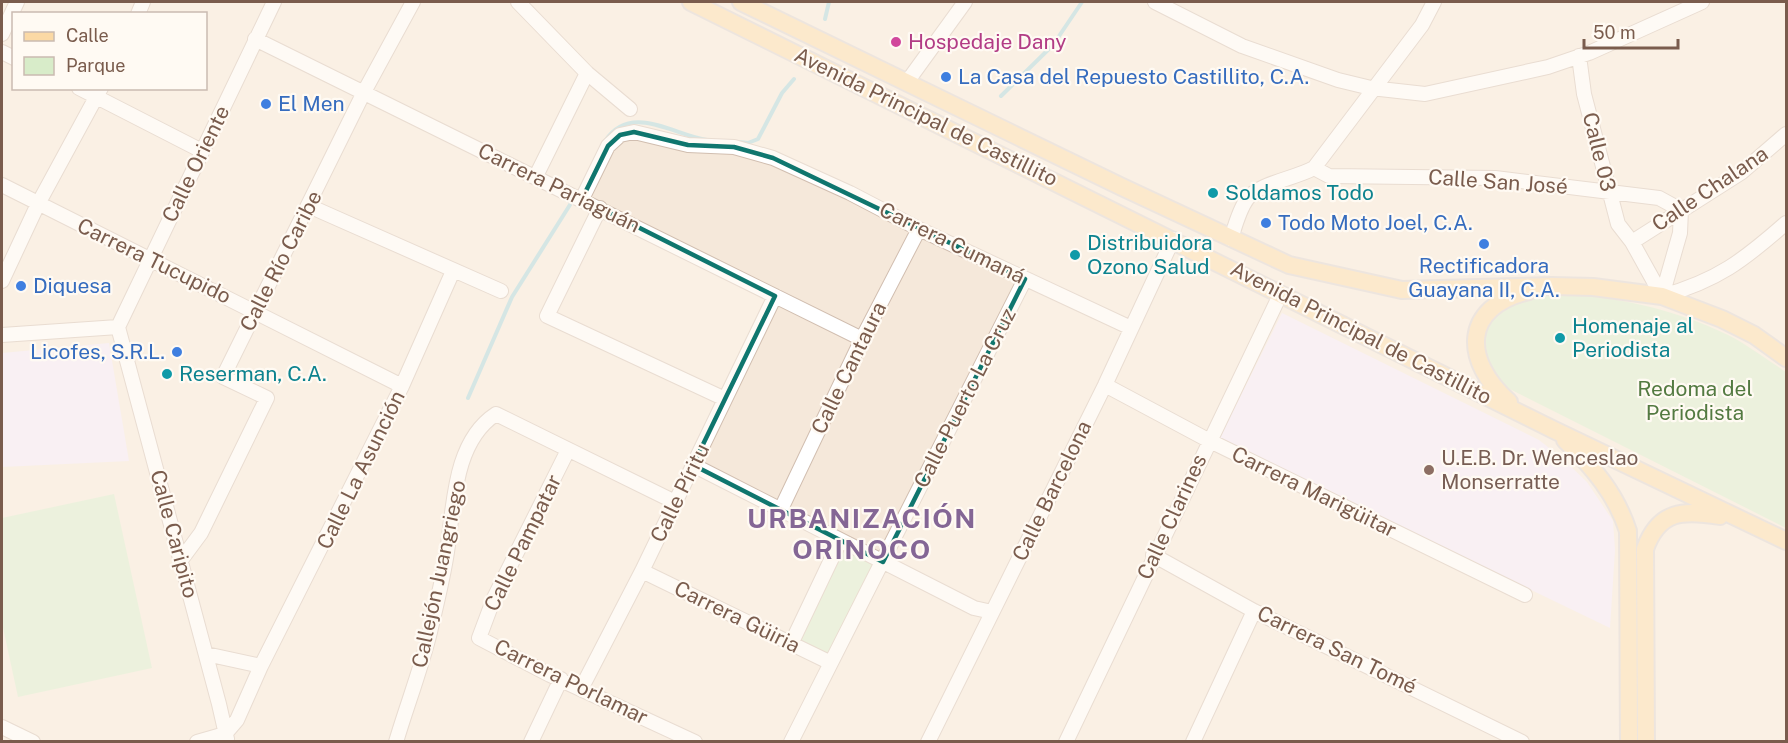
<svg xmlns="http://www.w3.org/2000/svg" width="1788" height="743" font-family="'Public Sans',sans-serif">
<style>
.residential{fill:#f5e8da;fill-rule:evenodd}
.education{fill:#f3e8fa}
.green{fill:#d8ecc9}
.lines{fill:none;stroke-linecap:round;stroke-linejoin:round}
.stream{stroke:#a5d3da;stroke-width:4}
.minor-casing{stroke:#d1beb0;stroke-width:16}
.major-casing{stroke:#dad1cd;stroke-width:20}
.minor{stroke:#fff;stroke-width:14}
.major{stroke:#fbd9a5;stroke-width:16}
.marked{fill:none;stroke:#0f766e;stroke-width:4.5;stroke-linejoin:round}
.hotel-dot{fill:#d1479c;stroke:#fffaf3;stroke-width:2}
.shop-dot{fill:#3f7fe0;stroke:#fffaf3;stroke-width:2}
.culture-dot{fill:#0f9aa8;stroke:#fffaf3;stroke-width:2}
.education-dot{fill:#8d6e63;stroke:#fffaf3;stroke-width:2}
.labels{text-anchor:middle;stroke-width:4.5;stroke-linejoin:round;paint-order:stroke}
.hotel-label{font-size:21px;fill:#b23c85;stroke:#fffaf3;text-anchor:start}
.shop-label{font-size:21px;fill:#366cbe;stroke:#fffaf3;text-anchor:start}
.street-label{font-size:21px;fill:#7a5c4d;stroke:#fffaf3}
.culture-label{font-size:21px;fill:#0d838f;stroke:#fffaf3;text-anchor:start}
.park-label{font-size:21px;fill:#537a41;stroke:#fffaf3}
.education-label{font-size:21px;fill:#785e54;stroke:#fffaf3;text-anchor:start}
.district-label{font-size:27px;font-weight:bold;letter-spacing:1.5px;fill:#846695;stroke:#fffaf3}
</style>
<rect width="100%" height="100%" fill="#fdf6ec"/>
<path class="residential" d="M2 2H1786V741H2ZM14 14H206V88H14Z"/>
<path class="education" d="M1282 313 1539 440 1563 459 1587 482 1613 521 1615 550 1610 628 1219 439Z
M109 343 129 461 2 467V353Z"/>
<path class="green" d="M1550 292C1615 297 1670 307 1728 335 1748 345 1767 360 1786 372V528L1484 376C1484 361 1480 343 1483 328 1489 301 1529 295 1550 292Z
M114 494 152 668 18 697 2 623V518Z
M841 547 877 564 830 657 797 643Z"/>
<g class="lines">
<path class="stream" d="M825 19 829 2
M1001 96 1053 45 1082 2
M605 141C631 102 673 135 707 140
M739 142 748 143 758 139 782 93 794 79
M468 398 512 297 573 200"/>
<g class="minor-casing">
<path id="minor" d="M518 2 587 73 630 109
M1155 2 1242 46 1338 80 1371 88 1425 94 1548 67 1589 53 1702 2
M138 14 143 2
M2 34 17 2
M255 39 862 339
M2 52 14 58
M1579 56 1584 94 1618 224 1632 242 1662 296
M907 82 965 2
M79 88 202 151
M1314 168 1329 176 1495 178 1659 198 1681 210 1680 233 1662 296
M536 176 587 73
M2 185 402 386
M582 199 608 146 620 135 634 132 688 145 734 147 773 158 850 193 919 229 1131 328
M309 206 501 291
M600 208 547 316 725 399
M1231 239C1235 226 1239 210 1247 199 1259 183 1294 179 1314 168L1422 25 1434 2
M1632 242 1742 172 1786 134
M2 281 38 204 101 88
M1662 296C1717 281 1744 260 1786 223
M118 327 219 704 227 739
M118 327 274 2
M2 335 118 327
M1105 385 1208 440 1525 595
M568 450 494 598 479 638 550 675 695 742
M693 465 974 608 992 612
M781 509 862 339 919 229
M1153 555 1254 611 1522 742
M181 560 201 533 267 398 223 377 364 92 413 2
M642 571 831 663
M791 644 840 541
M206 654 261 666
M581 689 642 571 775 296
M2 727 33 742
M197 742 225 734 237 720 261 666 402 386 453 271
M396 742C407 705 421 669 430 632 436 606 443 579 447 552 454 507 453 442 496 414L675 502
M531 742 561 679
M791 742 1025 279
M928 742 1105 385 1173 239
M1066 742 1281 293
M1193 742 1254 611"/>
</g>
<g class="major-casing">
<path id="major" d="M691 2 1554 430 1786 541
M741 2 1122 187 1289 265 1402 290 1552 286 1593 287 1662 296 1722 319 1754 335 1786 358
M1509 402C1463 361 1461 307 1529 291
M1565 440C1593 467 1616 494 1628 531L1629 742
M1646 742 1645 549C1659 510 1683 510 1720 516"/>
</g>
<use href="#minor" class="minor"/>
<use href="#major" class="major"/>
</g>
<path d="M0 0H1788V743H0ZM634 132 688 145 734 147 773 158 1025 279 883 562 693 465 775 296 582 199 608 146 620 135Z" fill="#fdf6ec" fill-opacity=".55" fill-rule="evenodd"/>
<path class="marked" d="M634 132 688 145 734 147 773 158 1025 279 883 562 693 465 775 296 582 199 608 146 620 135Z"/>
<circle class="hotel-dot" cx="896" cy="42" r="6"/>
<g class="shop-dot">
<circle cx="946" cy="77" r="6"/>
<circle cx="266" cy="104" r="6"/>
<circle cx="1266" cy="223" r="6"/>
<circle cx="1484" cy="244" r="6"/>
<circle cx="21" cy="286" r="6"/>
<circle cx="177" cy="352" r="6"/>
</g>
<g class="culture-dot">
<circle cx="1213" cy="193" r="6"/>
<circle cx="1075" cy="255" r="6"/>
<circle cx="1560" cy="338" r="6"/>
<circle cx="167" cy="374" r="6"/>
</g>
<circle class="education-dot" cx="1429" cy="470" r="6"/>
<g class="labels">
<g class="hotel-label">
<text x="908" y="49">Hospedaje Dany</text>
</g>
<g class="shop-label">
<text x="958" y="84">La Casa del Repuesto Castillito, C.A.</text>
<text x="278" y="111">El Men</text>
<text x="1278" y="230">Todo Moto Joel, C.A.</text>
<text x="1484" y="273" text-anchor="middle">Rectificadora<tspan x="1484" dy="24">Guayana II, C.A.</tspan></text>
<text x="33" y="293">Diquesa</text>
<text x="165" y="359" text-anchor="end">Licofes, S.R.L.</text>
</g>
<g class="street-label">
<text transform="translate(926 117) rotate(26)" y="7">Avenida Principal de Castillito</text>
<text transform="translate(1599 152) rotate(76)" y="7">Calle 03</text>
<text transform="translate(196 164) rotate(-64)" y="7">Calle Oriente</text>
<text transform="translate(1498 182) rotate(4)" y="7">Calle San José</text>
<text transform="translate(559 188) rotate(26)" y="7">Carrera Pariaguán</text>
<text transform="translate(1710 189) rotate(-34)" y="7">Calle Chalana</text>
<text transform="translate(952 243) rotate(26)" y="7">Carrera Cumaná</text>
<text transform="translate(154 261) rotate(26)" y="7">Carrera Tucupido</text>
<text transform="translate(281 261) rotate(-63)" y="7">Calle Río Caribe</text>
<text transform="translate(1361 333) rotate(27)" y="7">Avenida Principal de Castillito</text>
<text transform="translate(849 368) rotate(-64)" y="7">Calle Cantaura</text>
<text transform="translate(965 398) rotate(-63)" y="7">Calle Puerto La Cruz</text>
<text transform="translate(361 470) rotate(-64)" y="7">Calle La Asunción</text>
<text transform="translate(1052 491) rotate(-64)" y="7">Calle Barcelona</text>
<text transform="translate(1314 492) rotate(26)" y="7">Carrera Marigüitar</text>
<text transform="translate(680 493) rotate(-64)" y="7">Calle Píritu</text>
<text transform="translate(1172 517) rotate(-65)" y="7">Calle Clarines</text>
<text transform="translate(174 534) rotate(75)" y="7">Calle Caripito</text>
<text transform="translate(523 543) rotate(-64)" y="7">Calle Pampatar</text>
<text transform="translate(439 574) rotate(-78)" y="7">Callejón Juangriego</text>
<text transform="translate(737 617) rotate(26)" y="7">Carrera Güiria</text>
<text transform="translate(1337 650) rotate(26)" y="7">Carrera San Tomé</text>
<text transform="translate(571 682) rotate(26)" y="7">Carrera Porlamar</text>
</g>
<g class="culture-label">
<text x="1225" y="200">Soldamos Todo</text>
<text x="1087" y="250">Distribuidora<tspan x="1087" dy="24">Ozono Salud</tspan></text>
<text x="1572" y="333">Homenaje al<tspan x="1572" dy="24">Periodista</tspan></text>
<text x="179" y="381">Reserman, C.A.</text>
</g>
<g class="park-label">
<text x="1695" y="396">Redoma del<tspan x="1695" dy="24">Periodista</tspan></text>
</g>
<g class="education-label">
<text x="1441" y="465">U.E.B. Dr. Wenceslao<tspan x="1441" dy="24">Monserratte</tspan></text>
</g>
<g class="district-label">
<text x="862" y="528">URBANIZACIÓN<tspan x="862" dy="31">ORINOCO</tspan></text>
</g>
</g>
<rect width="1788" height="743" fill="none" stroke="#7a5c4d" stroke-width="6"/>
<rect x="12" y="12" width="195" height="78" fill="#fffaf3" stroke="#cabbb1" stroke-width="1.5"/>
<rect x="24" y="32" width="30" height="9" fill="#fbd9a5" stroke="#cabbb1" stroke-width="1.5"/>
<text x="66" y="42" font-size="18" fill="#7a5c4d">Calle</text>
<rect x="24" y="57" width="30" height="18" fill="#d8ecc9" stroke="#cabbb1" stroke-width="1.5"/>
<text x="66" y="72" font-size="18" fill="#7a5c4d">Parque</text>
<path d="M1584 39v9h94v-9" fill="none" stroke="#7a5c4d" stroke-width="3"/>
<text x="1593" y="39" font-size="18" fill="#7a5c4d" stroke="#fffaf3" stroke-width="4.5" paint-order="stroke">50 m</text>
</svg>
